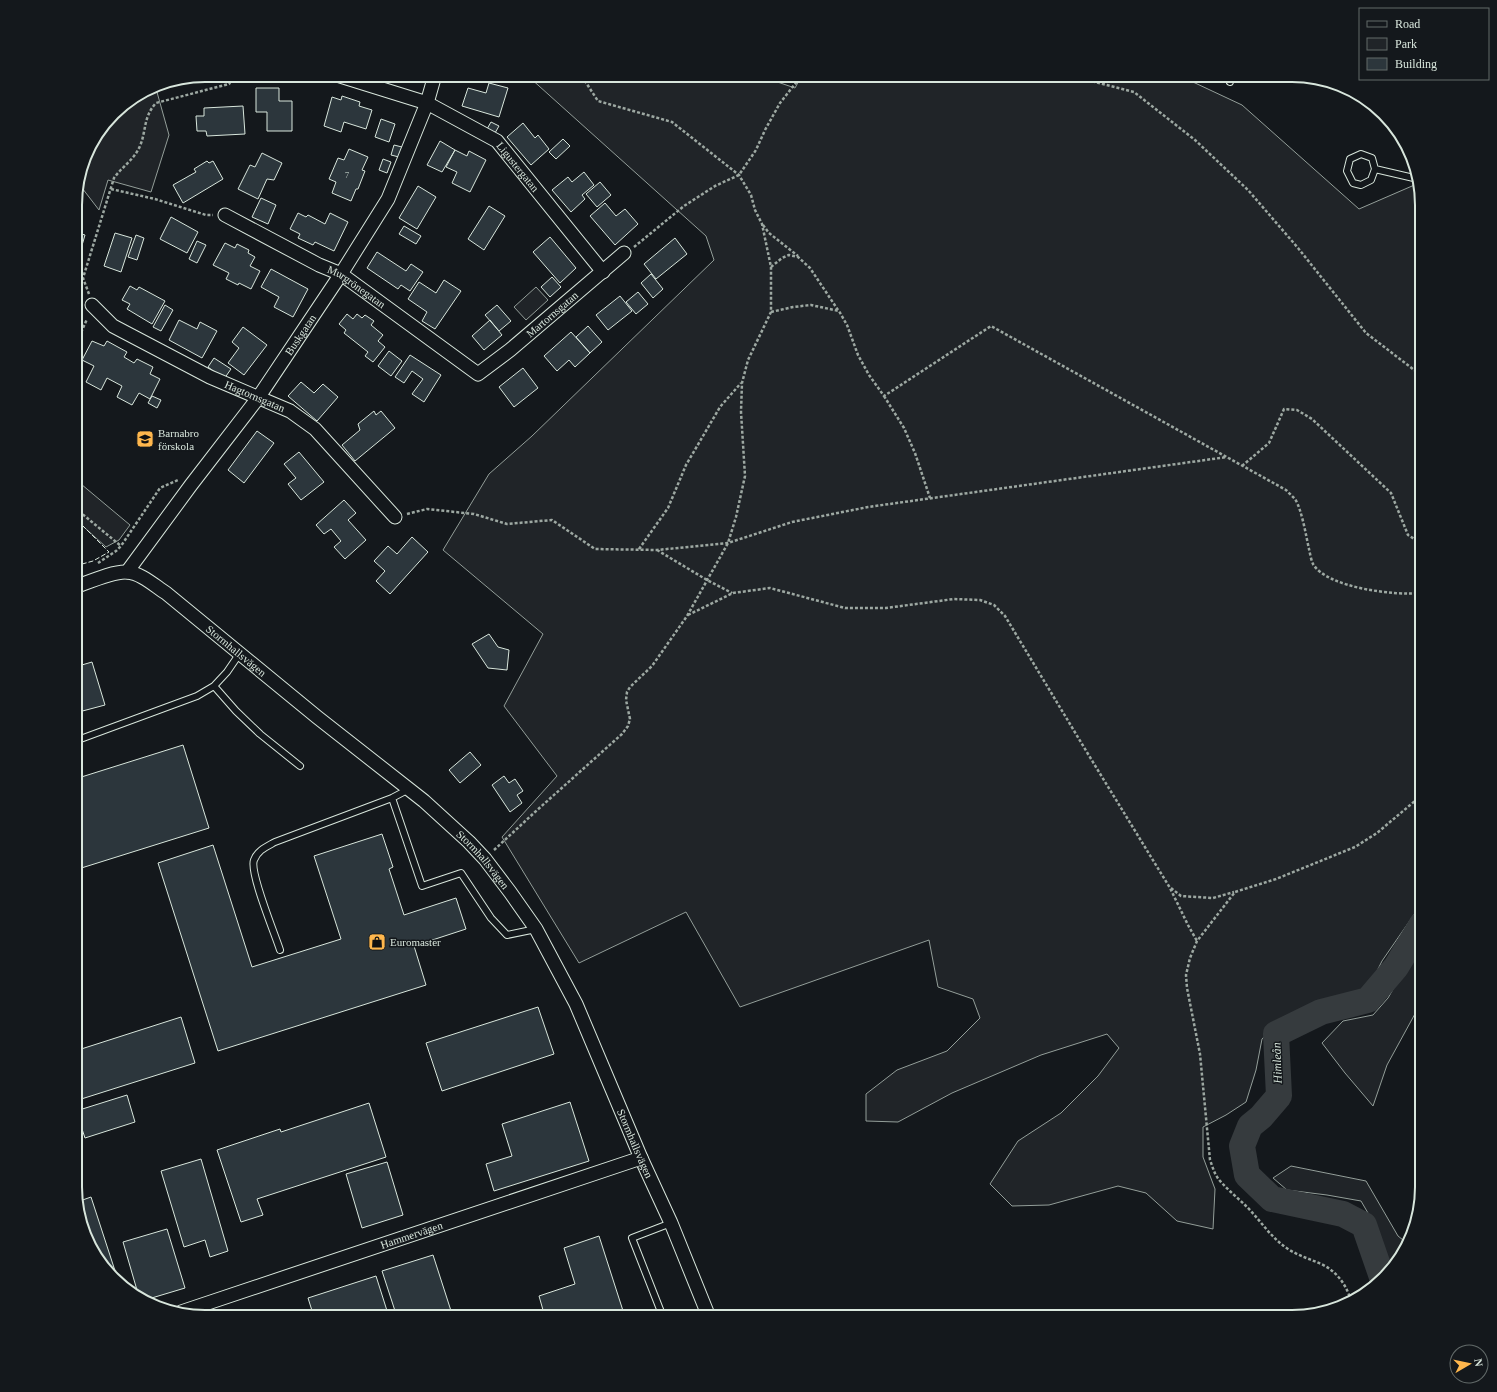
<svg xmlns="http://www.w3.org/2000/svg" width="1497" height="1392" font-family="Georgia,serif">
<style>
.green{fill:#202428;stroke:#939e99}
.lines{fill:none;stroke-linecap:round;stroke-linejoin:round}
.river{stroke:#363b3e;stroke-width:26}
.building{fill:#2c363c;stroke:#d8e6dc}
.service-casing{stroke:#d8e6dc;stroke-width:8}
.minor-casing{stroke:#d8e6dc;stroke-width:15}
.path{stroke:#9da8a2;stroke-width:2.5;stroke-dasharray:3 2;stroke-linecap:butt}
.service{stroke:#14181c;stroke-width:6}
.minor{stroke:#14181c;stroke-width:13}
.fence{stroke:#d8e6dc;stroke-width:1;stroke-dasharray:5 2;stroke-linecap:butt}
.labels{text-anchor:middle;stroke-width:3;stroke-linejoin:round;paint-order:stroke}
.number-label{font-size:9px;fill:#adbab4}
.street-label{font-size:11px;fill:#d8e6dc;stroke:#14181c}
.poi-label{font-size:11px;fill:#d8e6dc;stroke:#14181c;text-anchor:start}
.water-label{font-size:12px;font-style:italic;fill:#d8e6dc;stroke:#14181c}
.rim{fill:none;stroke:#d8e6dc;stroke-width:2}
</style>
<rect width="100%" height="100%" fill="#14181c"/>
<path class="green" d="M528 75H757L795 88 802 75H1178L1242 105 1359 209 1419 183 1422 197V903L1382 961 1368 989 1283 1017 1262 1039 1256 1070 1246 1102 1226 1115 1203 1127V1157L1215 1189 1213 1229 1177 1221 1146 1193 1118 1186 1049 1205 1012 1206 990 1184 1018 1141 1061 1113 1098 1076 1119 1048 1107 1034 1041 1055 952 1093 898 1122 866 1121V1094L897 1070 947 1051 980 1018 973 999 938 987 929 940 740 1007 686 912 579 963 502 837 557 776 504 706 543 634 443 550 489 474 532 436 714 260 706 236 529 77Z
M155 85 169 135 151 192 108 180 99 210 79 184 88 148 119 107Z
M536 287 548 300 526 320 514 307Z
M75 479 130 525 119 540 106 547 75 519Z
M1422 939V1001L1387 1065 1373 1106 1345 1073 1322 1043 1343 1021 1373 1015 1388 998Z
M1291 1166 1366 1181 1398 1236 1408 1244 1391 1269 1379 1232 1361 1201 1327 1195 1287 1190 1273 1178Z"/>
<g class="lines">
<path class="river" d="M1383 1280 1364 1225 1343 1214 1272 1199 1247 1175 1242 1146 1250 1126 1261 1117 1279 1096 1276 1034 1321 1012 1368 1000 1396 967 1422 924"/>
</g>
<path class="building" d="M205 75H211L186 82 185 79Z
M489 83 508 88 499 117 462 106 468 88 486 93Z
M256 88H279V101H292V131H267V112H256Z
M342 96 360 102 359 106 372 110 366 129 344 122 341 132 324 126 332 97 341 100Z
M243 106 245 134 207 136 206 131H197L196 116H204V108Z
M381 119 395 124 389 142 375 137Z
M491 122 499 126 495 133 487 129Z
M523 123 535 138 538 135 549 149 531 165 507 137Z
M563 139 570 146 556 159 549 152Z
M440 141 455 150 442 172 427 165Z
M394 145 402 147 399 157 391 155Z
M349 149 368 157 362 170 365 171 358 189H356L351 201 332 193 336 182 329 179 338 158 344 160Z
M455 150 467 156 469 151 486 160 470 192 452 183 457 172 446 167Z
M262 153 282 163 274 180 267 179 258 199 238 189 250 165 255 167Z
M383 159 391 162 387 173 379 170Z
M207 161 209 163 213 161 223 179 183 203 173 185 196 172 194 169Z
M584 172 594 185 582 195 585 199 571 212 552 190 568 177 572 182Z
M600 182 611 195 597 207 586 194Z
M418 186 436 197 417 229 399 218Z
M261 198 276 205 268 224 252 217Z
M605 203 616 216 625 209 638 224 615 245 590 216Z
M489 206 505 216 484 250 468 239Z
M298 213 306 217 308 215 325 224 330 213 348 222 334 251 315 242 313 245 298 238 300 234 290 229Z
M171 217 198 232 187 253 160 239Z
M404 226 421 236 416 244 399 234Z
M75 232 85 235 76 266 75 265Z
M115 233 132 238 121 272 104 266Z
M136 235 144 238 137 260 128 257Z
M550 237 576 268 560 283 533 252Z
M675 238 687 254 656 279 644 264Z
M197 241 206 245 197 263 189 259Z
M225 243 235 248 237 244 249 250 248 253 255 257 250 266 260 271 251 289 239 283 238 285 226 279 229 273 213 265Z
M377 252 406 271 411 264 423 272 410 291 401 285 398 289 367 268Z
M271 269 308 289 293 317 274 307 279 297 261 287Z
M651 274 663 289 653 298 641 283Z
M552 277 561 287 550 297 541 287Z
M444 280 461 291 435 329 422 321 427 312 408 299 419 282 436 293Z
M130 286 137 290 139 287 165 301 152 324 127 309 130 304 122 300Z
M638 292 648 304 636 314 626 302Z
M620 296 632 311 608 330 596 315Z
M165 305 173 310 161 331 153 327Z
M497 305 511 321 499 331 485 315Z
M347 314 353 319 357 314 362 318 365 315 374 321 371 325 383 335 378 341 385 347 373 362 365 356 368 352 344 333 346 330 339 324Z
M179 320 197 329 200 322 217 331 202 358 169 340Z
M490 320 502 335 484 350 472 336Z
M588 326 602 342 590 353 576 337Z
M243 327 267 345 244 375 228 363 239 348 232 342Z
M571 332 590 353 575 367 569 360 557 371 544 356Z
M92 341 104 346 107 341 127 352 124 357 134 363 137 359 153 367 150 374 160 379 150 399 139 393 132 405 117 397 122 386 107 378 101 390 86 382 94 366 82 360Z
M389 351 402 361 391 376 378 366Z
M410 355 441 375 424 402 412 394 423 379 412 371 404 383 395 377Z
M214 358 231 369 224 379 208 367Z
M523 368 538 388 514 407 499 387Z
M301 382 314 393 323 384 338 397 317 421 288 396Z
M152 396 161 400 157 408 148 403Z
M374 411 376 415 381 411 395 428 355 461 342 445 360 430 358 424Z
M257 431 274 443 244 483 228 470Z
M299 452 324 482 301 500 288 484 296 478 284 464Z
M344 500 356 513 348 520 366 540 345 559 334 547 341 541 331 529 324 534 316 525Z
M412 537 428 552 390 594 376 581 385 571 374 561 388 546 397 554Z
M489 634 498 647 509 650 507 670 488 668 472 644Z
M92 662 105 705 75 713V667Z
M183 745 209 828 75 870V779Z
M470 752 481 765 460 783 449 770Z
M504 776 509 783 515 779 523 791 517 795 522 803 510 812 492 785Z
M382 834 393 867 389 869 404 915 456 898 466 929 414 946 426 985 218 1051 158 863 213 845 252 967 341 939 314 856Z
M538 1007 554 1054 442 1091 426 1043Z
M181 1017 195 1063 75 1101V1051Z
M127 1095 135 1122 85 1138 76 1111Z
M570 1102 589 1161 494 1191 486 1164 512 1156 502 1124Z
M369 1103 386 1157 257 1199 263 1215 241 1222 217 1150 280 1129 281 1132Z
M201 1159 228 1251 210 1257 205 1240 184 1247 161 1171Z
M387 1162 403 1215 362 1228 346 1174Z
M91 1197 119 1283 113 1279 85 1237 77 1202Z
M167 1229 185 1288 145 1300 139 1297 123 1242Z
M599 1236 625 1317H611L610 1313 597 1317H545L539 1296 575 1284 564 1248Z
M433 1255 453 1317H397L382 1271Z
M376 1276 389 1317H314L308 1298Z"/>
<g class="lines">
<g class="service-casing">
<path id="service" d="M1230 82 1232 75
M1361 154 1372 158 1375 169 1371 180 1361 185 1353 183 1347 171 1350 159Z
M1375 169 1418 179
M214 686 236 711 260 734 300 766
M75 741 197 696 214 686 227 672 240 653
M392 798 422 886 461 873 491 918 507 935 536 929
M280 950C275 934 249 872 254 860 258 850 266 847 275 842L392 798 409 789
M663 1317 632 1238 671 1223"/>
</g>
<g class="minor-casing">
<g id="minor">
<path id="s1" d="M337 75 427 103 497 141 603 272"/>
<path id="s2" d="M225 215 319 265 341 274 478 374 510 350 624 253"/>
<path id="s3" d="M92 305 113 326 210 377 290 411 315 429 395 517"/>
<path id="s4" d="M127 572 191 485 258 398 341 274 388 199 427 103 435 75"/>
<path id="s5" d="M75 587C89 582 113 571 127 572 141 573 155 586 166 593L317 717 424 801 469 842 485 859 510 892 536 929 576 1004 641 1158 671 1223 709 1317"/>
<path id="s6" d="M181 1312 641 1158"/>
</g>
</g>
<path class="path" d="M1068 75 1134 92 1195 140 1248 190 1298 248 1366 333 1422 376
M111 189 155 199 206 215H213
M763 225 769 233 798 256
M634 247 684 206 715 186 739 175 756 150 765 130 780 103 802 75
M771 267 782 258 789 255 798 257 810 268 838 310
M89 294 83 278 114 178C121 168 132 161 138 150 147 134 142 118 156 103L229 84 235 75
M771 312 793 307 811 305 839 311 847 325 858 355 869 375 884 396 991 326 1286 490C1289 493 1292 496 1295 499 1302 510 1306 536 1309 549 1310 553 1311 560 1313 564 1327 588 1396 596 1422 593
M75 346 87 319
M884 396 904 428 915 453 930 498
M1242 466 1269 443 1284 409 1297 410 1312 419 1391 493 1408 535 1422 544
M75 508 121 546
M407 514 427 509 474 514 507 524 552 520 595 549 657 550 728 543 792 522 868 507 1227 457
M639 549 668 508 686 465 720 407 741 383
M657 550 707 580 732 593
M98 563 116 551 121 546 160 488 178 480
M688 615 733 593 770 588 845 608H886L954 599 980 600 994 605 1005 616 1088 754 1170 888 1188 925 1197 941
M494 850 535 812 622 734 628 726 630 719 626 700 627 692 630 687 652 666 687 616 728 543 736 517 745 476 741 412 742 383 748 360 771 312V267L762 224 755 210 751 195 739 175 672 122 598 101 581 75
M1171 888 1181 896 1213 898 1234 892
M1351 1301C1347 1286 1337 1271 1321 1264 1310 1259 1299 1256 1288 1249 1271 1238 1261 1221 1247 1207 1239 1199 1229 1191 1221 1182 1215 1176 1213 1168 1210 1160L1200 1054 1187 988 1186 975 1190 958 1197 941 1235 892 1276 879 1355 847 1377 833 1422 795"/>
<use href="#service" class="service"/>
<use href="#minor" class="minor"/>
<path class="fence" d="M75 566 93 561 109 552 75 518"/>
</g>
<defs>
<g id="school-square" transform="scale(0.9)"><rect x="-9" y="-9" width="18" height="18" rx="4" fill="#ffb74d" stroke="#14181c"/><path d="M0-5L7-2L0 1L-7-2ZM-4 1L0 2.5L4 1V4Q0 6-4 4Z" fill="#111"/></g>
<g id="shop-square" transform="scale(0.9)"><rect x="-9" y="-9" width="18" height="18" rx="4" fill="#ffb74d" stroke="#14181c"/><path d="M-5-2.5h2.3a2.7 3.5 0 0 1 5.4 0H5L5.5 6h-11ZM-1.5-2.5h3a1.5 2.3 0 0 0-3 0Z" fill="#111"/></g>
</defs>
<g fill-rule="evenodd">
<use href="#school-square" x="145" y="439"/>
<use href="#shop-square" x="377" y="942"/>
</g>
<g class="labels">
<g class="number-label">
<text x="347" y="178">7</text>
</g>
<g class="street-label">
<text dy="4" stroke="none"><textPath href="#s1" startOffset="207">Ligustergatan</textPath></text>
<text dy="4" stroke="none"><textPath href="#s2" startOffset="150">Murgrönegatan</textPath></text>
<text dy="4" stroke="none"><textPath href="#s2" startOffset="395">Martornsgatan</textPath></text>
<text dy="4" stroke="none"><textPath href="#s4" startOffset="294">Buskgatan</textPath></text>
<text dy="4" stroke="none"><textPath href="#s3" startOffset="188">Hagtornsgatan</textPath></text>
<text dy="4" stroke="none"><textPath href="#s5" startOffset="190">Stormhallsvägen</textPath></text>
<text dy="4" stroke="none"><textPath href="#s5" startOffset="514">Stormhallsvägen</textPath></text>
<text dy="4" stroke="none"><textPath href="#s5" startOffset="838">Stormhallsvägen</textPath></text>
<text dy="4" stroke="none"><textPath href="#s6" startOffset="243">Hammervägen</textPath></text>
</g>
<g class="poi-label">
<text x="158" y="437">Barnabro<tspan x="158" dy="13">förskola</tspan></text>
<text x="390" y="946">Euromaster</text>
</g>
<g class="water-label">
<text transform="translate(1277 1063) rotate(-92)" y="4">Himleån</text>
</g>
</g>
<path d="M0 0H1497V1392H0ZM205 82H1292A123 123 0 0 1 1415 205V1187A123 123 0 0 1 1292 1310H205A123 123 0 0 1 82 1187V205A123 123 0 0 1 205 82Z" fill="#14181c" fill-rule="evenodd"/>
<path class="rim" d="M205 82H1292A123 123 0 0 1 1415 205V1187A123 123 0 0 1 1292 1310H205A123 123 0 0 1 82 1187V205A123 123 0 0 1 205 82Z"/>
<rect x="1359" y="8" width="130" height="72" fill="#14181c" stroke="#626a69"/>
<rect x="1367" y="21" width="20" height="6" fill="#14181c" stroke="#626a69"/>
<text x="1395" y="28" font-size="12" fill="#d8e6dc">Road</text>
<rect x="1367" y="38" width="20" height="12" fill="#202428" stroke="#626a69"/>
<text x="1395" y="48" font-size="12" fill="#d8e6dc">Park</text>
<rect x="1367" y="58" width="20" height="12" fill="#2c363c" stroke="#626a69"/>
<text x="1395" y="68" font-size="12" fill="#d8e6dc">Building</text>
<g transform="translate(1469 1364) rotate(81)"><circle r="19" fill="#14181c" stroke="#626a69"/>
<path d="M0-3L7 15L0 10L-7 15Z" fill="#ffb74d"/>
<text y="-6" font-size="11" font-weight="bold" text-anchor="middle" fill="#d8e6dc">N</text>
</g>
</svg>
